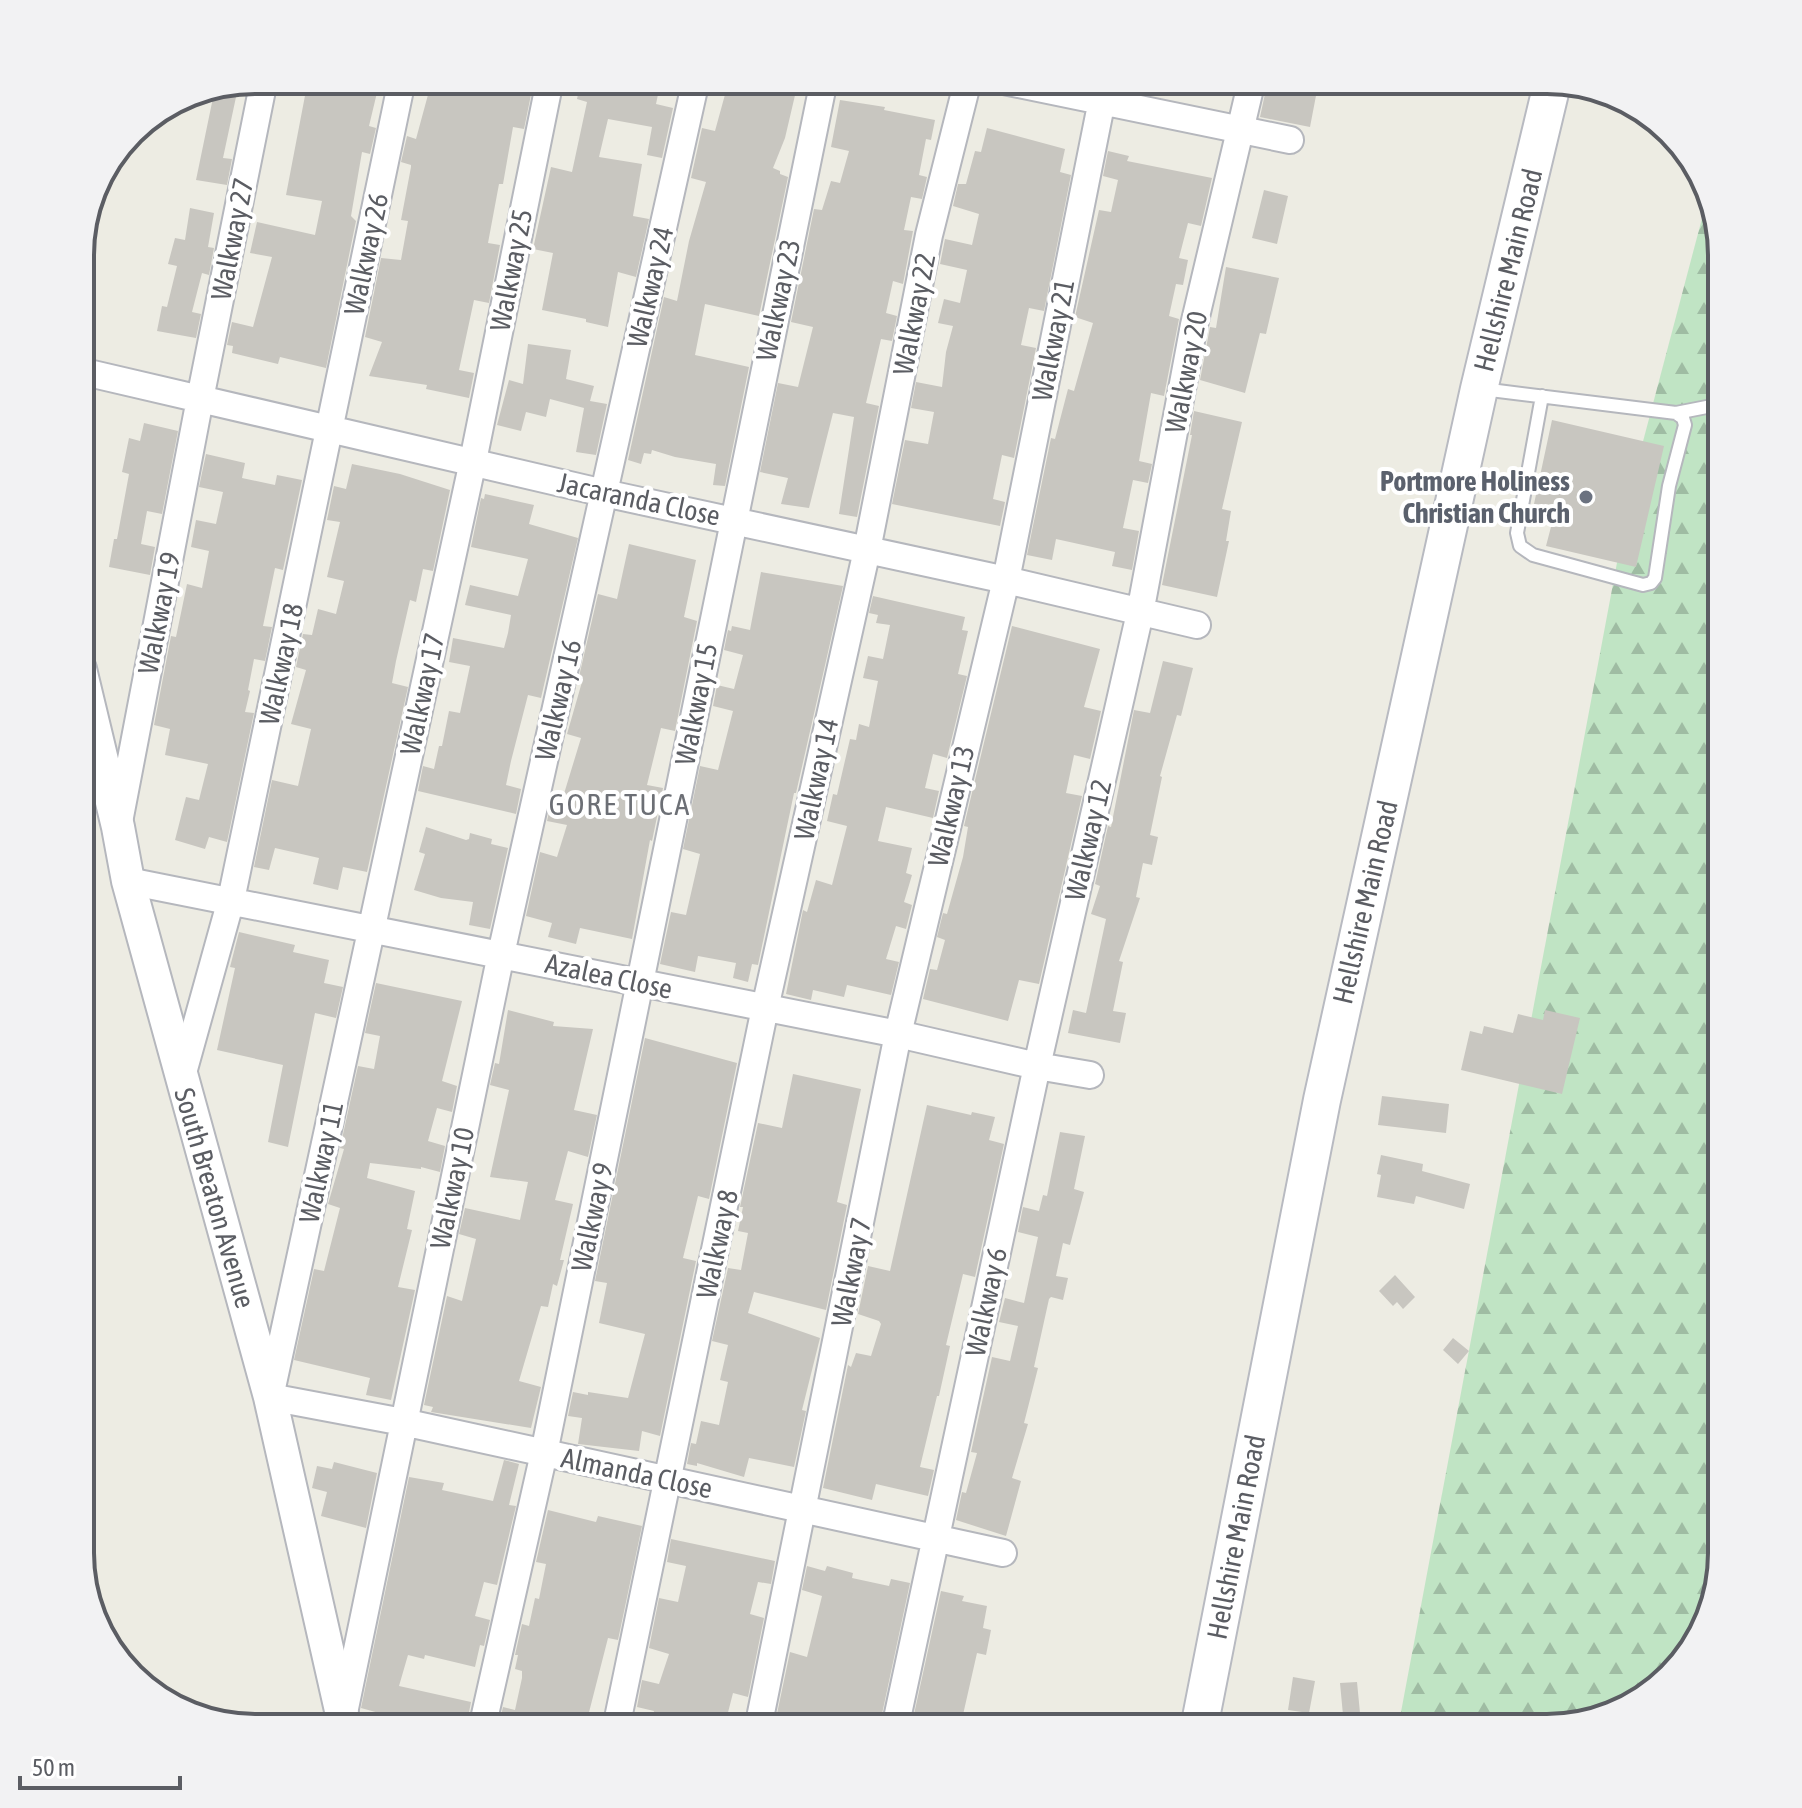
<svg xmlns="http://www.w3.org/2000/svg" width="1802" height="1808" font-family="'Asap Condensed',sans-serif">
<style>
.forest{fill:url(#forest-firs)}
.building{fill:#c8c6c0}
.lines{fill:none;stroke-linecap:round;stroke-linejoin:round}
.service-casing{stroke:#b5b7bd;stroke-width:16}
.minor-casing{stroke:#b5b7bd;stroke-width:30}
.tertiary-casing{stroke:#b5b7bd;stroke-width:36}
.secondary-casing{stroke:#b8bac1;stroke-width:40}
.service{stroke:#fff;stroke-width:12}
.minor{stroke:#fff;stroke-width:26}
.tertiary{stroke:#fff;stroke-width:32}
.secondary{stroke:#fff;stroke-width:36}
.worship-dot{fill:#6b7280;stroke:#fff;stroke-width:3}
.labels{text-anchor:middle;stroke-width:8;stroke-linejoin:round;paint-order:stroke}
.street-label{font-size:28px;fill:#5b5d63;stroke:#fff}
.worship-label{font-size:28px;font-weight:bold;fill:#5b616d;stroke:#fff;text-anchor:end}
.neighbourhood-label{font-size:30px;letter-spacing:2px;fill:#6c6f75;stroke:#fff}
.rim{fill:none;stroke:#5b5d63;stroke-width:4}
</style>
<defs>
<pattern id="forest-firs" width="22" height="20" patternUnits="userSpaceOnUse" patternTransform="scale(2)"><rect width="22" height="20" fill="#c0e4c4"/><path d="M5 1l3.5 6h-7zM16 11l3.5 6h-7z" fill="#9fbca3"/></pattern>
</defs>
<rect width="100%" height="100%" fill="#edece3"/>
<path class="forest" d="M1709 192 1713 199 1722 255V1553L1704 1630 1662 1685 1603 1719 1547 1728H1398L1632 483Z"/>
<path class="building" d="M308 80H380L369 126 376 128 370 154 362 152 351 216 356 221 326 368 280 357 278 364 232 353 233 346 227 345 232 322 253 327 272 257 250 253 257 222 315 235 322 201 286 195Z
M432 80H534L524 129 513 127 503 184H499L488 243 500 245 489 303 474 300 459 370 474 373 469 398 426 389 427 385 369 376 382 342 365 337 381 258 401 260 408 221 401 220 411 167V165L401 162 407 136 416 139Z
M581 80H661L656 104 673 108 662 158 647 155 652 127 608 119 599 157 642 164 633 216 649 219 636 277 618 272 608 327 586 322V319L542 310 553 253 533 249 551 167 572 172 587 102 577 99Z
M729 80H752L796 91 785 138 773 168 780 171V174L788 177 759 316 705 304 695 355 749 367 725 486 713 485 716 464 675 457 652 450 651 454 644 453 641 464 628 460 664 297 677 301 689 241 706 182 691 178 702 128 715 131Z
M1268 80H1319L1310 127 1260 117Z
M239 83 223 158 232 159 227 185 196 180 215 88Z
M840 100 885 107 884 110 935 120 931 140 926 139 919 175 927 177 922 199 911 197 904 230 913 231 903 284 893 281 886 313 897 316 892 341 881 339 866 403 879 406 857 517 839 514 854 417 833 413 809 508 781 504 788 478 760 472 778 383 798 387 813 327 791 322 814 209 822 210 831 181 840 183 849 151 831 147Z
M987 128 1065 149 1060 172 1071 175 1044 311 1029 308 1021 345 1036 348 1014 458 1002 455 993 499 1005 502 1000 526 892 504 905 440 928 444 934 412 911 408 916 382 942 387 946 352 953 326 938 323 944 299 960 303 967 270 940 264 945 239 972 245 979 214 953 206 958 184H966L975 151 981 152Z
M1108 151 1129 156 1127 161 1212 178 1201 226 1188 223 1179 258 1188 260 1183 285 1176 284 1169 316 1179 319 1164 396 1151 393 1139 461 1152 464 1148 483 1133 480 1123 528 1139 531 1132 570 1112 566 1115 552 1056 539 1052 560 1027 555 1051 438 1055 439 1068 389 1074 391 1093 323 1075 317 1099 210 1111 212 1118 180 1103 176Z
M1264 190 1288 196 1277 244 1252 238Z
M190 208 214 213 208 247 214 248 209 275 202 273 192 312 201 314 196 338 157 331 162 306 167 307 177 266 168 264 175 238 185 240Z
M1226 267 1279 278 1266 334 1260 333 1245 393 1200 380 1210 327 1216 328Z
M528 344 571 350 566 379 594 386 590 401 607 404 596 455 576 452 584 408 550 399 546 417 526 412 521 431 497 425 509 380 523 384Z
M1194 411 1242 422 1222 509 1231 511 1226 541H1229L1217 597 1162 585 1192 435H1190Z
M1552 420 1664 446 1636 567 1546 546 1552 523 1531 518Z
M144 423 178 431 162 514 147 511 141 544 155 547 150 575 109 567 114 539H117L129 474 122 472 129 438 140 441Z
M206 454 245 463 242 478 275 485 277 475 302 480 283 570 275 568 263 626 272 627 265 661 254 659 248 690 250 691 245 712 254 713 227 842 209 837 205 849 175 840 186 797 199 800 208 764 165 755 170 729 154 725 171 636 176 637 187 584 202 588 209 551 191 547 196 520 216 524 223 492 199 487Z
M352 464 400 474 450 490 433 571 423 569 416 602 410 600 396 661 392 683 408 687 367 872 343 867 338 890 313 884 319 858 275 848 269 870 254 867 272 780 298 786 311 729 291 724 306 670 296 667 303 634 312 635 318 609 336 614 344 581 327 577 340 522 327 520 334 486 346 489Z
M485 494 534 505 529 524 578 538 541 698 528 695 511 761 506 785 521 789 516 814 418 791 423 766 434 769 439 746H442L449 711 460 713 470 666 449 662 453 638 504 648 508 633 511 615 465 605 470 585 518 596 528 559 471 547 481 498 484 499Z
M629 544 696 560 684 617 697 621 675 731 661 728 647 785 663 788 652 841 650 840 632 939 580 928 576 944 548 937 552 923 526 916 540 852 557 857 567 825 547 821 553 794 563 797 581 738 567 734 582 682 578 681 598 594 617 599Z
M761 572 843 586 796 793H794L758 965 752 964 748 982 733 978 736 963 698 956 695 972 660 964 671 912 686 915 700 854 683 849 700 766 718 770 733 711 713 706 717 685 734 689 743 655 724 650 728 630 731 631 732 626 750 630Z
M873 596 965 617 962 630 968 631 958 674 967 676 947 758 933 754 925 788 939 791 933 818 886 807 878 841 912 848 906 873 912 875 904 902 912 905 906 929 896 926 886 959 899 962 891 995 847 985 844 997 813 990 811 1000 786 994 803 910 807 912 816 880 832 885 847 826 827 821 833 794 837 795 850 739 856 740 859 724 869 727 878 681 863 678 868 656 883 659 890 625 876 623 878 615 869 613Z
M1012 626 1100 649 1084 707 1101 711 1090 759 1074 755 1066 793 1082 796 1039 984 1019 980 1008 1021 923 999 930 969 937 970 945 940 937 937 943 913 947 914 963 857 968 827 964 826Z
M1163 661 1193 668 1181 716 1177 715 1160 776 1162 777 1150 835 1158 837 1152 865 1143 863 1136 897 1140 898 1119 961 1123 962 1113 1011 1126 1013 1120 1043 1068 1033 1073 1010 1086 1013 1106 919 1091 914 1100 886 1095 884 1108 826 1111 827 1134 710 1150 713Z
M426 827 466 840 469 839 470 833 492 839 491 844 508 848 490 929 469 925 473 902 441 898 414 890 425 854 419 852Z
M239 932 295 945 293 952 329 960 324 983 343 987 336 1018 315 1013 288 1147 268 1142 283 1065 217 1050 235 968 230 967Z
M376 983 462 1001 442 1081 457 1086 452 1112 437 1108 428 1141 445 1146 440 1172 421 1167V1169L370 1163 367 1178 415 1191 407 1229 412 1230 398 1287 415 1290 391 1400 366 1395 370 1378 294 1360 314 1269 324 1271 340 1208 328 1204 344 1149 340 1148 358 1066 374 1069 380 1036 365 1033Z
M508 1010 554 1022 553 1026 593 1029 574 1110 597 1115 588 1157 568 1151 555 1200 573 1204 560 1260H564L557 1286 553 1284 548 1307 541 1306 519 1381 541 1387 531 1428 431 1412 433 1407 424 1405 447 1296 462 1301 476 1239 459 1234 465 1208 520 1220 528 1182 490 1177 509 1090 490 1085 495 1063 499 1064Z
M1545 1010 1580 1018 1562 1094 1461 1070 1470 1031 1482 1034 1484 1026 1513 1033 1518 1014 1543 1020Z
M645 1038 737 1063 709 1199 698 1196 683 1258 696 1261 660 1436 642 1431 639 1451 578 1444 582 1418 568 1416 573 1392 588 1395V1392L628 1398 645 1334 599 1323 607 1283 595 1281Z
M793 1074 861 1089 837 1202 847 1205 826 1310 754 1292 748 1313 820 1338 802 1410 806 1411 794 1467 749 1458 744 1477 697 1463V1466L687 1464 691 1443 696 1444 701 1421 719 1425 728 1382 720 1380 728 1345 712 1341 728 1268 741 1270 748 1233 738 1231 743 1207H740L758 1123 782 1128Z
M1382 1096 1449 1104 1446 1133 1378 1125Z
M927 1105 971 1115 972 1112 995 1117 989 1140 1004 1144 975 1277 963 1274 946 1345 950 1346 939 1396H937L920 1467 934 1470 928 1496 876 1484 872 1500 823 1488 848 1365 851 1367 856 1353 871 1356 881 1324 879 1321 858 1314 868 1266 890 1271Z
M1060 1132 1085 1136 1074 1189 1084 1192 1070 1245 1063 1243 1056 1276 1068 1278 1063 1300 1051 1297 1049 1299 1034 1367 1038 1368 1024 1423 1028 1424 1012 1478 1021 1481 1006 1536 956 1520 962 1492 966 1493 977 1453 971 1452 992 1357 1010 1361 1018 1326 999 1322 1005 1298 1024 1303 1038 1237 1018 1232 1023 1207 1039 1211 1043 1195 1047 1196Z
M1381 1155 1423 1164 1422 1171 1470 1184 1464 1209 1416 1196 1414 1204 1377 1197 1381 1175 1377 1174Z
M1395 1275 1415 1297 1403 1309 1397 1302 1393 1306 1379 1291Z
M1453 1338 1469 1351 1458 1364 1443 1350Z
M504 1460 519 1464 509 1505 516 1506 497 1585 484 1582 475 1616 490 1620 484 1646 480 1645 475 1667 425 1655 424 1659 408 1655 399 1686 471 1702 466 1728H418L419 1724 361 1708 409 1477 444 1483 442 1490 493 1501Z
M334 1462 377 1473 366 1528 321 1516 327 1492 312 1488 317 1466 332 1469Z
M548 1510 596 1522 598 1516 642 1526 618 1640 608 1638 585 1728H498L503 1707 515 1710 522 1678V1671L515 1669 518 1655H515L522 1624 529 1626 535 1598 539 1599 546 1564 536 1562Z
M671 1539 775 1561 771 1584 758 1582 750 1614 764 1618 748 1697 733 1693 724 1728H650L654 1711 637 1707 642 1680 659 1684 669 1654 649 1648 659 1598 678 1602 686 1566 667 1562Z
M807 1566 825 1571 827 1566 853 1573 852 1578 889 1586 891 1579 910 1583 879 1728H774L790 1652 807 1657 822 1596 802 1590Z
M941 1591 964 1596 962 1601 987 1606 983 1628 991 1630 986 1655 977 1653 960 1728H911Z
M1293 1677 1315 1681 1309 1713 1288 1710Z
M1357 1682 1360 1713 1343 1715 1340 1683Z"/>
<g class="lines">
<g class="service-casing">
<path id="service" d="M1482 389 1676 413 1683 418 1685 425 1669 486 1655 578 1651 583 1643 585 1533 555 1520 546 1517 533 1542 396
M1676 413 1722 404"/>
</g>
<g class="minor-casing">
<path id="minor" d="M550 80 473 461 270 1397 403 1422 1003 1553
M999 80 1290 140
M80 371 604 493 1006 580 1197 625
M119 822 200 399 264 80
M128 881 898 1034 1037 1066 1090 1075
M181 1080 231 900 402 80
M344 1713 501 954 696 80
M482 1728 544 1453 824 80
M616 1728 765 1008 867 550 929 235 968 80
M758 1728 898 1034 1006 580 1106 80
M895 1728 1037 1066 1140 613 1194 325 1252 80"/>
</g>
<g class="tertiary-casing">
<path id="tertiary" d="M80 669 118 827 128 881 270 1397 345 1728"/>
</g>
<g class="secondary-casing">
<path id="secondary" d="M1199 1728 1322 1100 1479 389 1553 80"/>
</g>
<use href="#service" class="service"/>
<use href="#minor" class="minor"/>
<use href="#tertiary" class="tertiary"/>
<use href="#secondary" class="secondary"/>
</g>
<circle class="worship-dot" cx="1586" cy="497" r="8"/>
<g class="labels">
<g class="street-label">
<text transform="translate(232 239) rotate(-79)" y="10">Walkway 27</text>
<text transform="translate(366 254) rotate(-78)" y="10">Walkway 26</text>
<text transform="translate(511 270) rotate(-79)" y="10">Walkway 25</text>
<text transform="translate(1508 270) rotate(-76)" y="10">Hellshire Main Road</text>
<text transform="translate(650 287) rotate(-77)" y="10">Walkway 24</text>
<text transform="translate(778 300) rotate(-78)" y="10">Walkway 23</text>
<text transform="translate(914 314) rotate(-79)" y="10">Walkway 22</text>
<text transform="translate(1053 340) rotate(-79)" y="10">Walkway 21</text>
<text transform="translate(1186 372) rotate(-79)" y="10">Walkway 20</text>
<text transform="translate(639 499) rotate(12)" y="10">Jacaranda Close</text>
<text transform="translate(159 613) rotate(-79)" y="10">Walkway 19</text>
<text transform="translate(281 664) rotate(-78)" y="10">Walkway 18</text>
<text transform="translate(422 694) rotate(-78)" y="10">Walkway 17</text>
<text transform="translate(558 700) rotate(-77)" y="10">Walkway 16</text>
<text transform="translate(696 704) rotate(-79)" y="10">Walkway 15</text>
<text transform="translate(816 779) rotate(-78)" y="10">Walkway 14</text>
<text transform="translate(951 806) rotate(-77)" y="10">Walkway 13</text>
<text transform="translate(1088 840) rotate(-77)" y="10">Walkway 12</text>
<text transform="translate(1365 902) rotate(-77)" y="10">Hellshire Main Road</text>
<text transform="translate(609 976) rotate(12)" y="10">Azalea Close</text>
<text transform="translate(321 1162) rotate(-78)" y="10">Walkway 11</text>
<text transform="translate(452 1188) rotate(-78)" y="10">Walkway 10</text>
<text transform="translate(215 1198) rotate(74)" y="10">South Breaton Avenue</text>
<text transform="translate(592 1217) rotate(-78)" y="10">Walkway 9</text>
<text transform="translate(717 1244) rotate(-78)" y="10">Walkway 8</text>
<text transform="translate(851 1272) rotate(-79)" y="10">Walkway 7</text>
<text transform="translate(986 1302) rotate(-78)" y="10">Walkway 6</text>
<text transform="translate(637 1473) rotate(12)" y="10">Almanda Close</text>
<text transform="translate(1236 1537) rotate(-79)" y="10">Hellshire Main Road</text>
</g>
<g class="worship-label">
<text x="1570" y="491">Portmore Holiness<tspan x="1570" dy="32">Christian Church</tspan></text>
</g>
<g class="neighbourhood-label">
<text x="620" y="815">GORE TUCA</text>
</g>
</g>
<path d="M0 0H1802V1808H0ZM255 94H1547A161 161 0 0 1 1708 255V1553A161 161 0 0 1 1547 1714H255A161 161 0 0 1 94 1553V255A161 161 0 0 1 255 94Z" fill="#f2f2f3" fill-rule="evenodd"/>
<path class="rim" d="M255 94H1547A161 161 0 0 1 1708 255V1553A161 161 0 0 1 1547 1714H255A161 161 0 0 1 94 1553V255A161 161 0 0 1 255 94Z"/>
<path d="M20 1776v12h160v-12" fill="none" stroke="#5b5d63" stroke-width="4"/>
<text x="32" y="1776" font-size="24" fill="#5b5d63" stroke="#ffffff" stroke-width="6" paint-order="stroke">50 m</text>
</svg>
